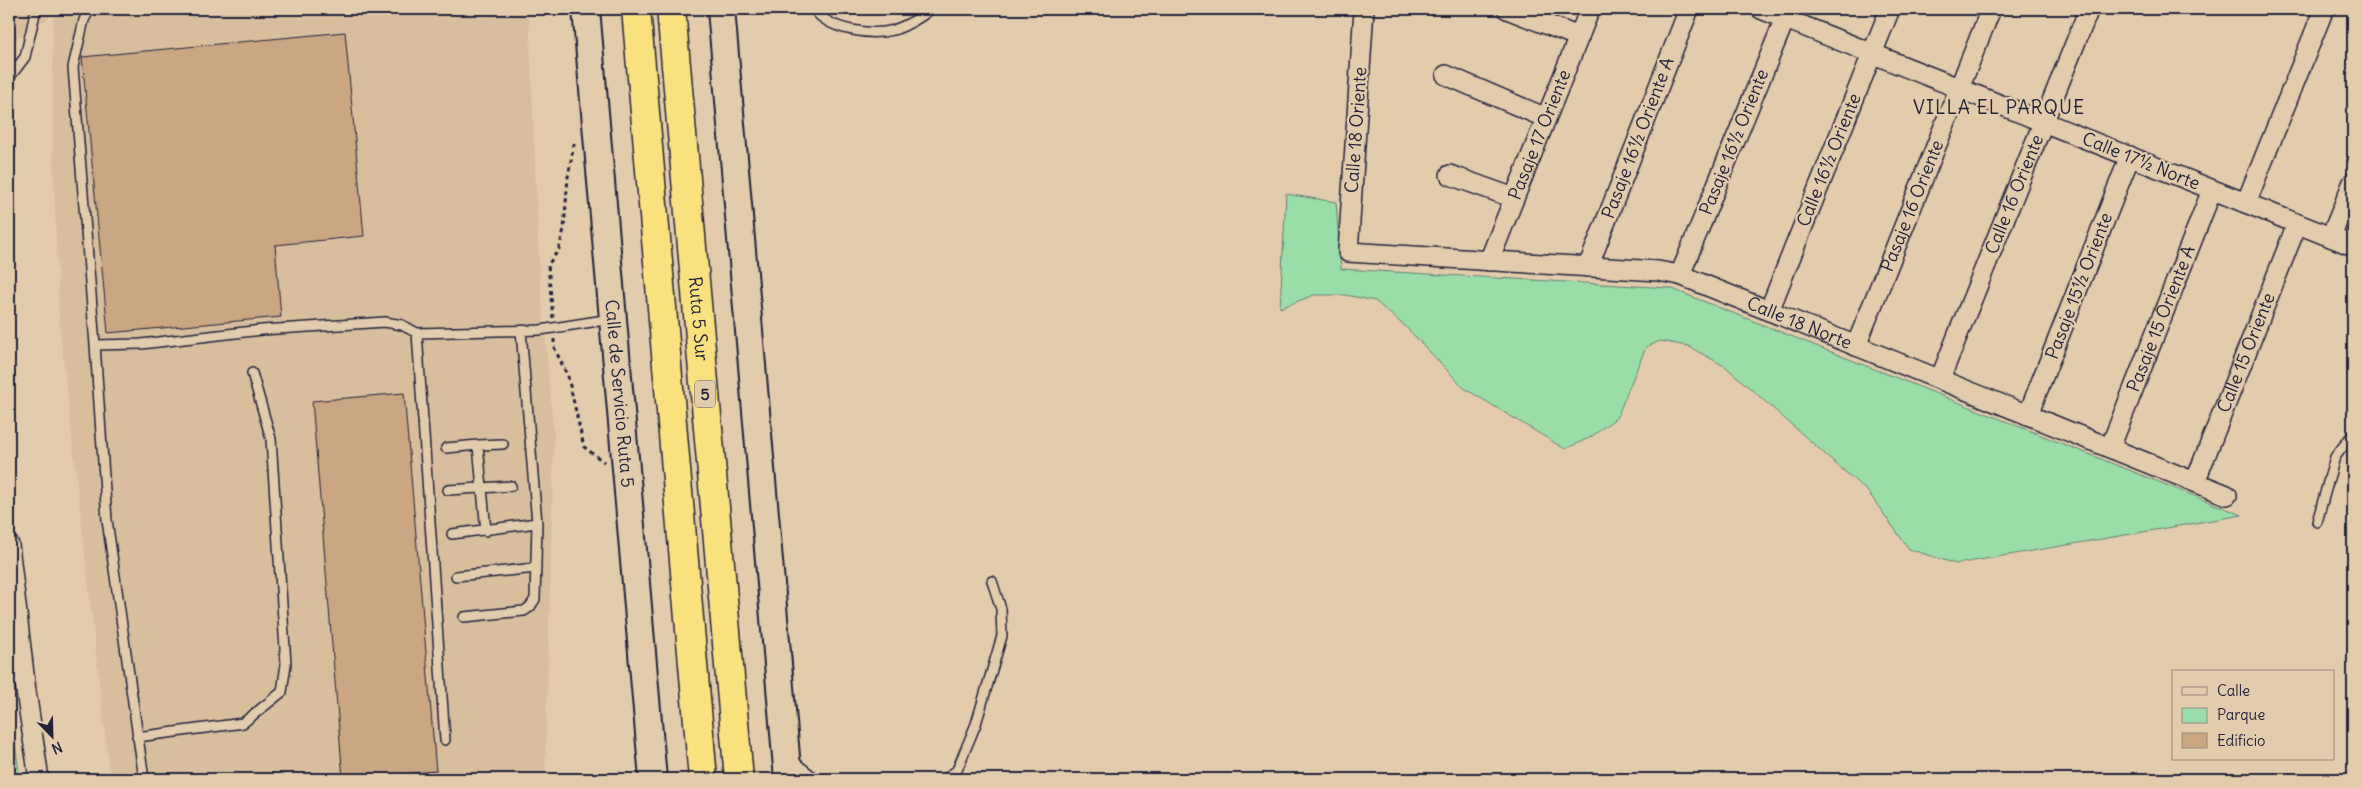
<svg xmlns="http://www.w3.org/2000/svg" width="2362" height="788" font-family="Delius,sans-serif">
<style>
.built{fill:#d8be9d}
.green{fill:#9adda8;stroke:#5e8072}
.building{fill:#caa782;stroke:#22223b}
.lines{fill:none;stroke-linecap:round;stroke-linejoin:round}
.lane-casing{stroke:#22223b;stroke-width:12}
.street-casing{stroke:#22223b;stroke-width:22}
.secondary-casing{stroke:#22223b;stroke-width:30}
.highway-casing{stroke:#22223b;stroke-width:31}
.path{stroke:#22223b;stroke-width:3;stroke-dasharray:4 4;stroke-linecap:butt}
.lane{stroke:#e3ccac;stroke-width:9}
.street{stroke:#e3ccac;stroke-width:19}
.secondary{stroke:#e3ccac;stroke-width:26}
.highway{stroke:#fae180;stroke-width:28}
.labels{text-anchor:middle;stroke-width:4.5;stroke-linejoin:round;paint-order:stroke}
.shield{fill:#e3ccac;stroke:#5c555d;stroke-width:1}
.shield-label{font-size:16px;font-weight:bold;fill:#22223b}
.street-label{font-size:18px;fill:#22223b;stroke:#e3ccac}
.neighbourhood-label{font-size:19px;letter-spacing:1px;fill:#22223b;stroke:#e3ccac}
</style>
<rect width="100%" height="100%" fill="#e3ccac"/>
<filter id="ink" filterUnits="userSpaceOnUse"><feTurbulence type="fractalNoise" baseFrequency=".02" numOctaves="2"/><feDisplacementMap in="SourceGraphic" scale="10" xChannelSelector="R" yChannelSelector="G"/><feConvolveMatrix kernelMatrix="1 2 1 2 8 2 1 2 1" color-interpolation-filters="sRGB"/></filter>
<g filter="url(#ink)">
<path class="built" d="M9 9H529L539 266 554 439 545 779H110L59 320 53 156V15L9 43Z"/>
<path class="green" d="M1286 194 1336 202 1341 269 1670 288 2242 515 1956 564 1909 549 1868 492 1726 367 1688 346 1660 341 1646 347 1617 417 1591 437 1565 449 1464 388 1407 328 1375 301 1346 295H1314L1280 308Z
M9 700 20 779H9Z"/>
<path class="building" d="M345 32 364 236 275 245 281 317 108 333 82 57Z
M404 393 436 771 343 779 312 401Z"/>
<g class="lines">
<g class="lane-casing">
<path id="lane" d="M90 9 84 20 73 67 95 345
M814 9C828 30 870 36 894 30 908 25 920 18 931 9
M9 78 25 57 36 9
M417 333 445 740
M446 448 478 445
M448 490 511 486
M2317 522 2335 457 2353 434
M486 531 478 445 503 444
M452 534 537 523
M456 576 536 568
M464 617 524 611 530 607 535 599 537 523 521 331
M9 681H25
M137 737 243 723 282 692 286 664 271 439 252 373
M789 765 797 764 816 779
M144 779 107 520 95 345 141 344 262 330 385 322 402 325 417 333 540 330 611 319
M945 779 957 770 976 724 1002 636 1001 609 992 581"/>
</g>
<g class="street-casing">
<g id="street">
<path id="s1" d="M1364 9 1348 252 1658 271 1680 275 2227 495"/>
<path d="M1507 9 1579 37"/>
<path d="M1761 9 2353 246"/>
<path d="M1446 75 1546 118"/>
<path d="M1450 175 1514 198"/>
<path d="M2246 203 2324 9"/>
<path d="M2331 237 2353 182"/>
<path id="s2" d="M1489 261 1590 9"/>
<path d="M1588 267 1689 9"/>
<path d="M1680 275 1789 9"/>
<path d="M1769 311 1890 9"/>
<path id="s3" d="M1856 346 1991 9"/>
<path id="s4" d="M1940 379 2089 9"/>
<path d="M2028 415 2130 156"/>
<path id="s5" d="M2110 448 2212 190"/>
<path id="s6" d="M2195 482 2297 224"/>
<path d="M9 545 26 691 39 779"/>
</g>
</g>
<g class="secondary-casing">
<g id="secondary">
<path id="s7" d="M586 9 653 779"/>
<path d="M721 9 788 779"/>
</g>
</g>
<g class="highway-casing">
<g id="highway">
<path d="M636 9 703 779"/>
<path id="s8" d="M671 9 739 779"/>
</g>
</g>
<path class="path" d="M553 318 548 265 559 249 564 229 568 177 575 139
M554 339V347L568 377 584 447 604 462"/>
<use href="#lane" class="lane"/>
<use href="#street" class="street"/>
<use href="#secondary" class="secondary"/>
<use href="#highway" class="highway"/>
</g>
</g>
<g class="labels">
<rect class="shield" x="695" y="380.5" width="20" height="27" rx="4"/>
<g class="shield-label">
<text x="705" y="400">5</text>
</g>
<g class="street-label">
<text transform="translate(1356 130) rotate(-86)" y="6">Calle 18 Oriente</text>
<text dy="6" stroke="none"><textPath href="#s2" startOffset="136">Pasaje 17 Oriente</textPath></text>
<text transform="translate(1638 138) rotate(-69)" y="6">Pasaje 16½ Oriente A</text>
<text transform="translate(1734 142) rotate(-68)" y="6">Pasaje 16½ Oriente</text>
<text transform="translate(1829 160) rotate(-68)" y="6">Calle 16½ Oriente</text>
<text transform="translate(2141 161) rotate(22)" y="6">Calle 17½ Norte</text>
<text dy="6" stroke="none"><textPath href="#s4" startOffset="199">Calle 16 Oriente</textPath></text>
<text dy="6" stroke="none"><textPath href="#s3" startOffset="151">Pasaje 16 Oriente</textPath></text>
<text transform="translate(2079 286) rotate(-69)" y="6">Pasaje 15½ Oriente</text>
<text dy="6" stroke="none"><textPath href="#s8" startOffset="311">Ruta 5 Sur</textPath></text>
<text dy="6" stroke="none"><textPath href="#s5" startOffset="139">Pasaje 15 Oriente A</textPath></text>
<text dy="6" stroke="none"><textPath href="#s1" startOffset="705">Calle 18 Norte</textPath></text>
<text dy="6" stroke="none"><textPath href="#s6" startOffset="139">Calle 15 Oriente</textPath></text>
<text dy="6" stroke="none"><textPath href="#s7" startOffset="386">Calle de Servicio Ruta 5</textPath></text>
</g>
<g class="neighbourhood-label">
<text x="1999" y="114">VILLA EL PARQUE</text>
</g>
</g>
<rect width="2362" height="788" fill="none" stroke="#e3ccac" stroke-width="30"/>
<rect x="15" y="15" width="2332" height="758" fill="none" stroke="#22223b" stroke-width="2" filter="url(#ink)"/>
<rect x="2172" y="670" width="162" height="90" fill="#e3ccac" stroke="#96887f"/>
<rect x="2182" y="687" width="25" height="8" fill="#e3ccac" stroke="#96887f"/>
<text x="2217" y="696" font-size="15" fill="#22223b">Calle</text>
<rect x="2182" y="708" width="25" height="15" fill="#9adda8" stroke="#96887f"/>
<text x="2217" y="720" font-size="15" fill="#22223b">Parque</text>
<rect x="2182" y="733" width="25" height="15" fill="#caa782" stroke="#96887f"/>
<text x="2217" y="746" font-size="15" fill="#22223b">Edificio</text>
<g transform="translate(52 736) rotate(157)" stroke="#e3ccac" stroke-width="4" paint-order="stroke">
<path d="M0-4L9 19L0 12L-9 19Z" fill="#22223b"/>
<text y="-8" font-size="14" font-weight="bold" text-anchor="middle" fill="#22223b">N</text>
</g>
</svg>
